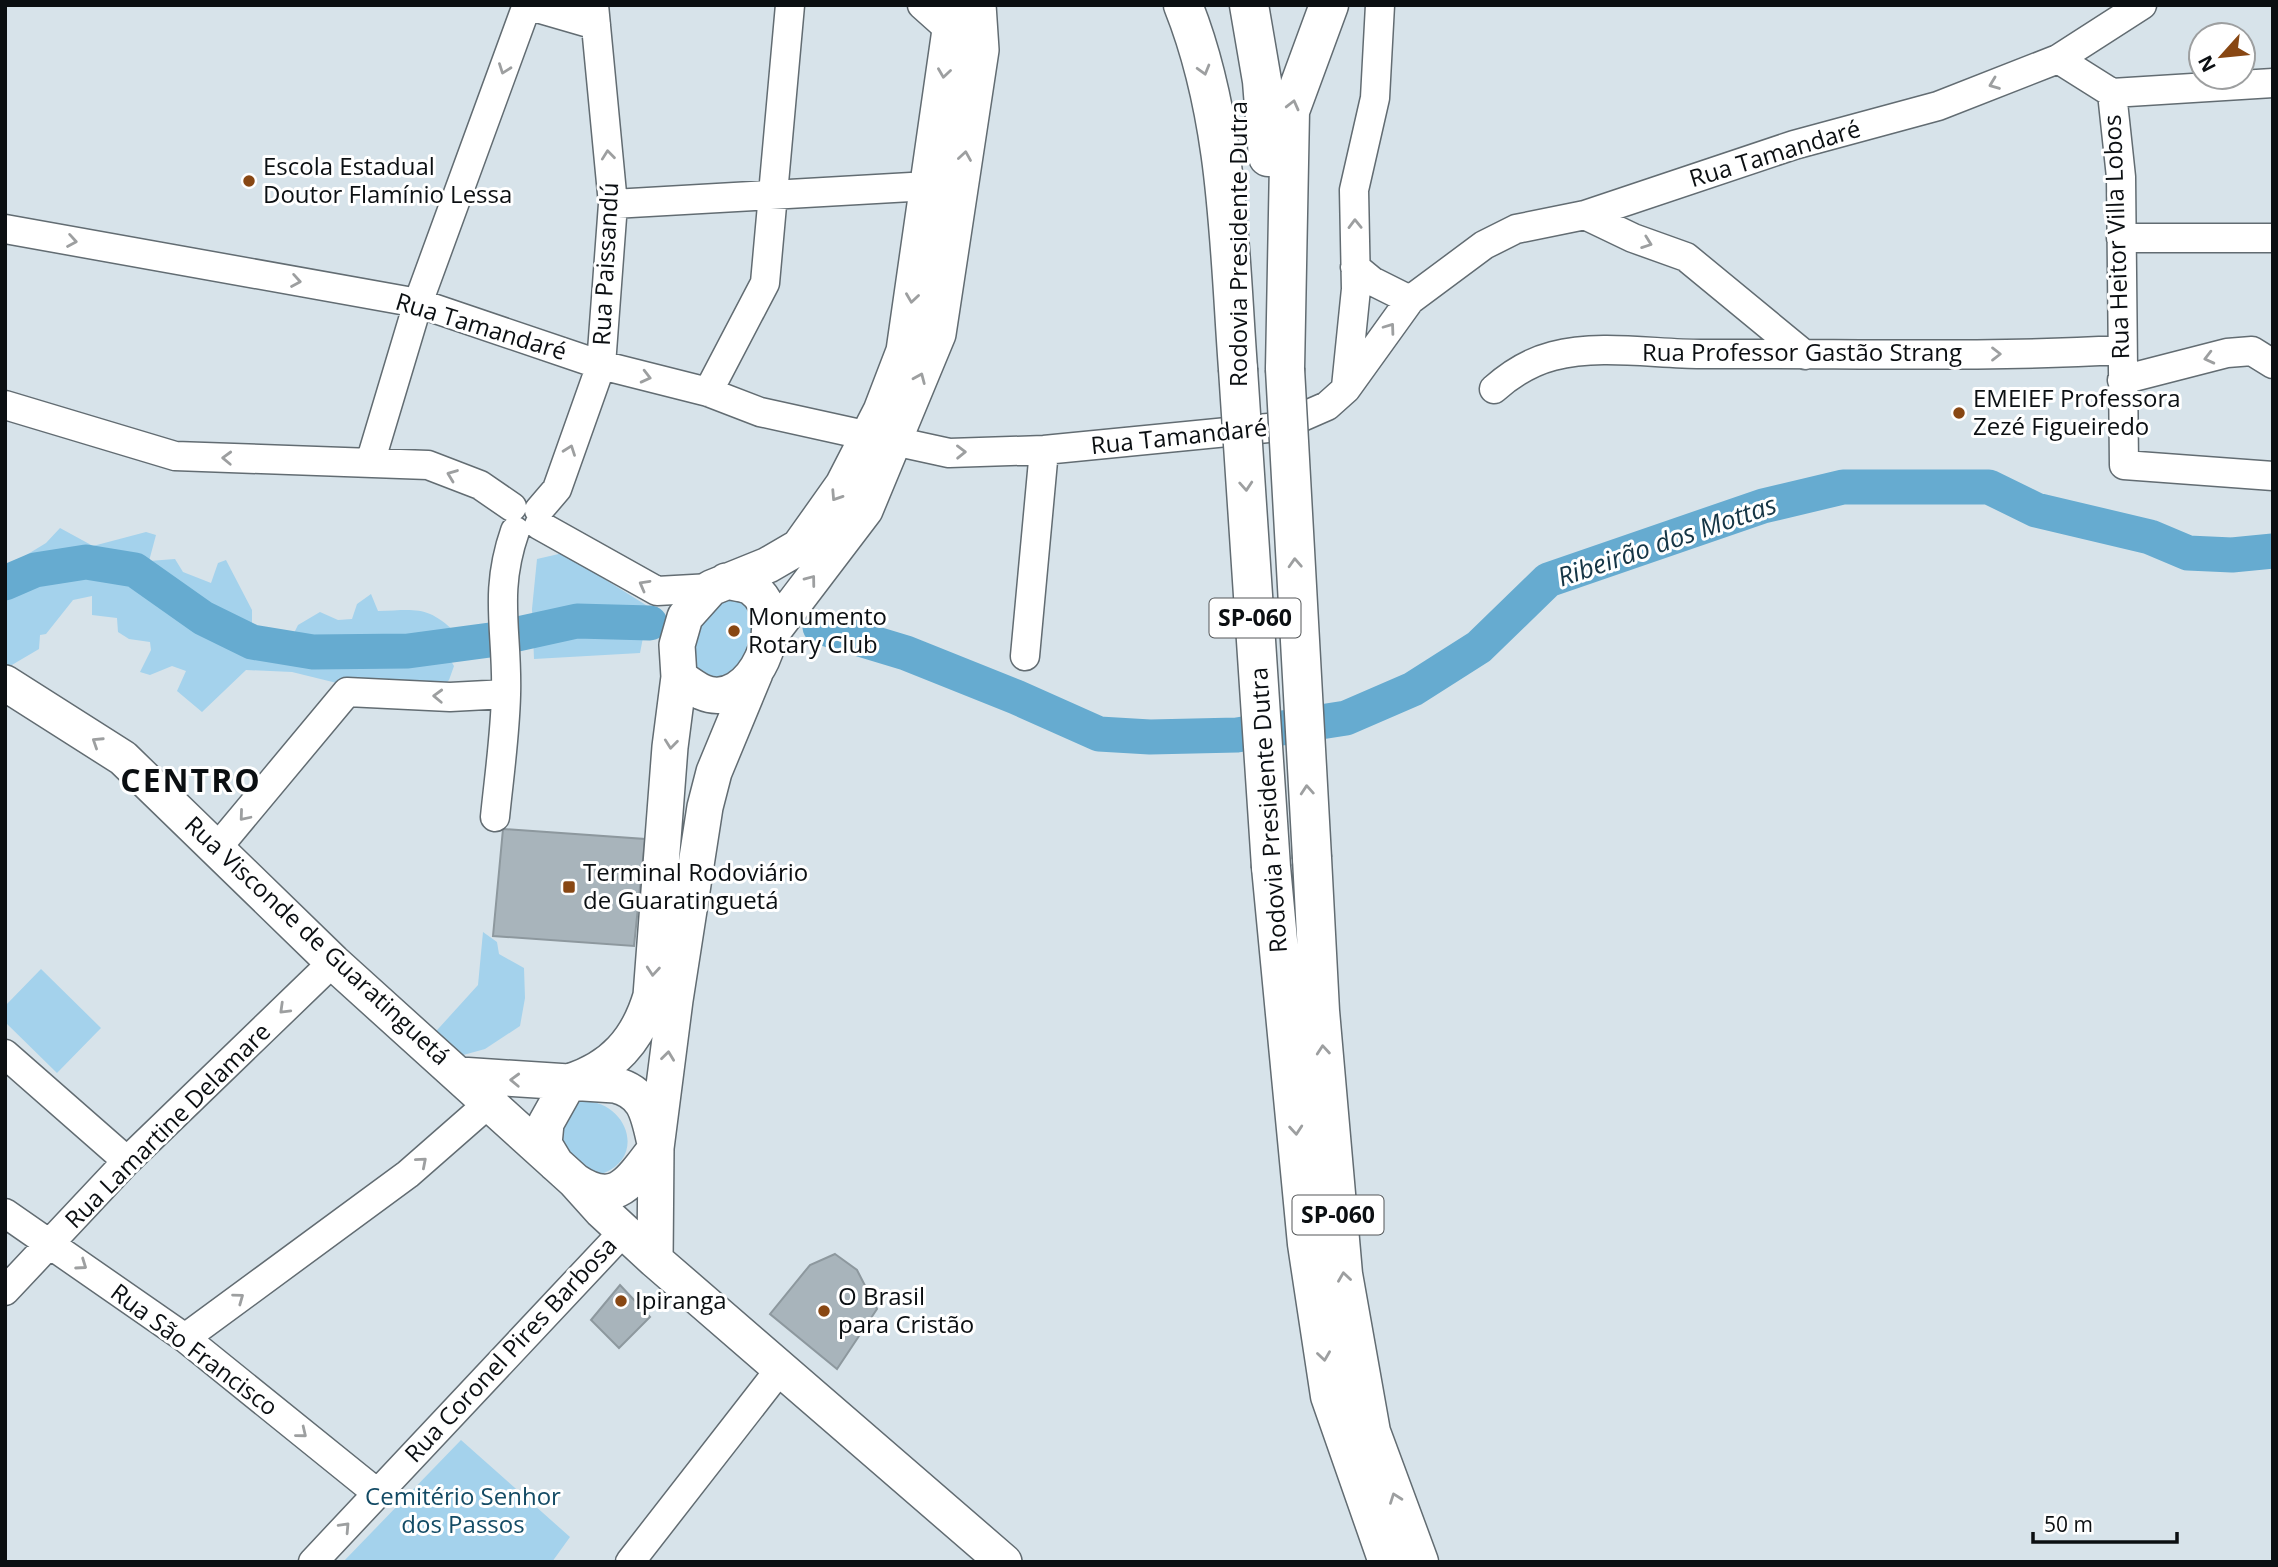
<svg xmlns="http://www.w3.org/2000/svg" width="2278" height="1567" font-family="'Open Sans',sans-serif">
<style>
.green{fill:#a4d2ec}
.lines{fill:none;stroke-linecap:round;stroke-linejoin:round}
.river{stroke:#66abd0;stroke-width:35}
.building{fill:#a8b4bb;stroke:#8d989e;stroke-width:2}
.minor-casing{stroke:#626c72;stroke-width:31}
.major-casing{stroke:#626c72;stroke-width:38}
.highway-casing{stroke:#626c72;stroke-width:41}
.minor{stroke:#fff;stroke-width:28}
.major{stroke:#fff;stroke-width:35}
.highway{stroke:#fff;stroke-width:38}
.highway-bridge-casing{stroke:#626c72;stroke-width:41;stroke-linecap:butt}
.highway-bridge{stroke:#fff;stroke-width:38}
.oneway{stroke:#9d9fa0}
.poi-dot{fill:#884713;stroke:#fff;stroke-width:2.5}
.labels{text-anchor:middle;stroke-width:6;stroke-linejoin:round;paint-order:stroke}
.shield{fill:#fff;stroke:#545759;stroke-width:2}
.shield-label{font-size:23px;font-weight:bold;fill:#0b0f12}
.street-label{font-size:24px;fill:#0b0f12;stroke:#fff}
.poi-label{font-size:24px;fill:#0b0f12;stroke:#fff;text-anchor:start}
.park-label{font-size:24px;fill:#134b65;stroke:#fff}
.water-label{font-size:26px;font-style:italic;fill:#153545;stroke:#fff}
.district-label{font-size:32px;font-weight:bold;letter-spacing:2px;fill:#0b0f12;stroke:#fff}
</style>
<rect width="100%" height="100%" fill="#d7e3ea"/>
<path class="green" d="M60 528 93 546 146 532 156 535 149 561 175 559 183 572 211 583 218 563 226 560 252 610V629L292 637 298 625 320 612 338 620 352 619 357 604 371 594 378 611C415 610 427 605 455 632L446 653 454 666 449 680 439 690 349 686 292 672 246 670 202 712 177 691 186 671 172 666 150 675 140 672 151 650 150 642 129 639 118 632 117 618 92 615V596L73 600 46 634 40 635 39 649 5 669V568L46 543Z
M563 553 649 607 640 653 534 659 532 609 537 559Z
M726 599 743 602 754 612C754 638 745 668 720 681L697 672C688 641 700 616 726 599Z
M483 932 497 942 499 954 524 968 525 998 520 1026 485 1049 456 1057 429 1039 478 985Z
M41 969 101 1028 57 1073 5 1022V1006Z
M583 1101C626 1101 647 1155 604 1173 596 1176 586 1174 577 1173L554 1124 570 1105Z
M461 1440 570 1537 552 1562H343Z"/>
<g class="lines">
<path class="river" d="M5 583 35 570 86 562 135 570 203 618 252 642 313 652 408 651 490 640 577 621 650 623
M820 627 906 653 1016 697 1099 734 1150 737 1237 735 1346 718 1413 689 1479 647 1548 580 1763 506 1843 487H1989L2036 510 2150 537 2188 553 2232 555 2273 551"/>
</g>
<path class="building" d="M503 829 645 839 634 946 493 936Z
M835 1254 857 1270 877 1309 837 1369 770 1314 810 1265Z
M620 1285 650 1317 619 1348 591 1320Z"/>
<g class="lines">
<g class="minor-casing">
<path id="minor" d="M527 5 596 25
M922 5 950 30
M2058 59 2112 93 2273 83
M2112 93 2121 177 2124 465 2273 476
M613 204 911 187
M1585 215 1633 238 1686 257 1805 355
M5 229 418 303 601 365 708 392 760 412 869 436
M2121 238H2273
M1355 267 1372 281 1410 300
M2122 380 2227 353 2252 351 2273 364
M1346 387 1356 289 1354 190 1375 98 1380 5
M1494 389C1512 373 1530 362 1553 356 1600 344 1654 354 1701 354 1841 353 1981 358 2120 350
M708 392 765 283 790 5
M5 405 175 456 428 465 480 485 512 507
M894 441 949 453 1044 450 1279 427 1327 406 1346 389 1410 300 1484 245 1516 229 1585 215 1794 145 1938 106 2058 59 2142 5
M370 463 418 303 527 5
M539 510 557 489 601 365 613 204 594 5
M539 525 657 591 711 588
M1025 656 1044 450
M495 817C499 777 505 736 506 695 508 632 493 594 515 531
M217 848 347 692 450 697 506 694
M5 1054 127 1161
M5 1213 185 1338 377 1493
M5 1291 127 1161 333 962
M185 1338 408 1174 489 1103
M313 1562 624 1231
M630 1562 781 1368"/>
</g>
<g class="major-casing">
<path id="major" d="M770 635 865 510 938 334 981 50 978 5
M679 677C686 682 694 688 702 692 752 714 795 618 752 588 746 584 734 583 726 581
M5 683 123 758 333 962 575 1181 602 1211 655 1260 1004 1562
M460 1075 615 1085C644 1092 648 1112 654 1139
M569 1082C613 1068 638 1040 651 996L670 747 679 677 677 645 685 617 711 588 768 565 799 547 843 485 881 411 904 351 950 30 948 5
M556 1164 544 1144 546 1123 569 1082
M575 1181C617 1209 631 1180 656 1148
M655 1260 656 1148 675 1000 705 807 714 772 755 673"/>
</g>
<g class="highway-casing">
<path id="highway" d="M1183 5C1229 120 1229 248 1238 369
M1249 5 1262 81 1268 157
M1285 369 1290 111 1329 5
M1312 858 1320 1011 1343 1274 1371 1432 1419 1562
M1271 867 1307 1244 1330 1396 1388 1562"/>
</g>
<use href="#minor" class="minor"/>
<use href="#major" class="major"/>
<use href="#highway" class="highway"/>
<g class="highway-bridge-casing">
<path id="highway-bridge" d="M1238 369 1271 867
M1285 369 1312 858"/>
</g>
<use href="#highway-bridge" class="highway-bridge"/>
</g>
<defs><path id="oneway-chevron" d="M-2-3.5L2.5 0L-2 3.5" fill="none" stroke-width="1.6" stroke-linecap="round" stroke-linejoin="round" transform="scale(1.75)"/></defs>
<g class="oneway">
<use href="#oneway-chevron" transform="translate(504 69) rotate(110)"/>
<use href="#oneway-chevron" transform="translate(1204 70) rotate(74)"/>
<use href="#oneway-chevron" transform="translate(944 73) rotate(98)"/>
<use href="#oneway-chevron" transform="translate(1994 84) rotate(159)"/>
<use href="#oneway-chevron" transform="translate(1293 105) rotate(-76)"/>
<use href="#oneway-chevron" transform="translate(608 155) rotate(-96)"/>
<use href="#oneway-chevron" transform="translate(965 156) rotate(-81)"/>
<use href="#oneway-chevron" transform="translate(1355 224) rotate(-91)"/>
<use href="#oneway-chevron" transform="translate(72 241) rotate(10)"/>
<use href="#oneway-chevron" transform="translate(1647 243) rotate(20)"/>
<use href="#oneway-chevron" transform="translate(296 281) rotate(10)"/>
<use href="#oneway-chevron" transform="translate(912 298) rotate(98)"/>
<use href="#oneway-chevron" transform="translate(1390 328) rotate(-54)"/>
<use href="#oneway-chevron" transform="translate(1996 354)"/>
<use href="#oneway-chevron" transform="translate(2209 358) rotate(166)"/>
<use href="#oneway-chevron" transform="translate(646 377) rotate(14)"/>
<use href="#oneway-chevron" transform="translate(920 378) rotate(-67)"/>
<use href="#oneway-chevron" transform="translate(570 450) rotate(-70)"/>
<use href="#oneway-chevron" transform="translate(961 452) rotate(-1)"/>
<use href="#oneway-chevron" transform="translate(227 458) rotate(-178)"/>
<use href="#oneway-chevron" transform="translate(452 475) rotate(-159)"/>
<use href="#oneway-chevron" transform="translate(1246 486) rotate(86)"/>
<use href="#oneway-chevron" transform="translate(836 496) rotate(123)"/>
<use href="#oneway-chevron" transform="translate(1295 563) rotate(-93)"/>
<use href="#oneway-chevron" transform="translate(811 580) rotate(-53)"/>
<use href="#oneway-chevron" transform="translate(644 585) rotate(-151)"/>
<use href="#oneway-chevron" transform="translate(438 696) rotate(-178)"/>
<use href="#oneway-chevron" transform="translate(97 742) rotate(-147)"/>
<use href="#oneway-chevron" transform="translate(671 744) rotate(96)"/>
<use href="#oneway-chevron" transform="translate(1307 790) rotate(-94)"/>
<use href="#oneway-chevron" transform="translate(244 816) rotate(130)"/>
<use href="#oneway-chevron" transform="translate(653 971) rotate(95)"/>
<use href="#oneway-chevron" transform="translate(284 1009) rotate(136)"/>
<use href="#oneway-chevron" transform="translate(1323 1050) rotate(-95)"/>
<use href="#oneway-chevron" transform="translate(668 1056) rotate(-83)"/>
<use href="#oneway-chevron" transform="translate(515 1080) rotate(-178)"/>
<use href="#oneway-chevron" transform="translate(1296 1130) rotate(85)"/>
<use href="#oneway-chevron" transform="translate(422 1162) rotate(-41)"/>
<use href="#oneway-chevron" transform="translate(82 1265) rotate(35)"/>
<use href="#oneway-chevron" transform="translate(1344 1277) rotate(-98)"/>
<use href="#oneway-chevron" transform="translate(239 1298) rotate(-36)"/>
<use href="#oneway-chevron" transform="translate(1324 1356) rotate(82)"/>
<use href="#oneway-chevron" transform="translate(302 1433) rotate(39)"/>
<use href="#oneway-chevron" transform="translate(1395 1498) rotate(-110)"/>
<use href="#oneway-chevron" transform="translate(345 1527) rotate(-47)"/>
</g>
<g class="poi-dot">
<circle cx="249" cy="181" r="7"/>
<circle cx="1959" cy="413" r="7"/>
<circle cx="734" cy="631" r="7"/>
<rect x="562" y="880" width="14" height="14" rx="3.5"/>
<circle cx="621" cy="1301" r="7"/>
<circle cx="824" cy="1311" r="7"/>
</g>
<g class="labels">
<g class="shield">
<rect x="1209.5" y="598.5" width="91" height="39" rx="5"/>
<rect x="1292.5" y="1195.5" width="91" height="39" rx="5"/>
</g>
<g class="shield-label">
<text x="1255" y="626">SP-060</text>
<text x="1338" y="1223">SP-060</text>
</g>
<g class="street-label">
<text transform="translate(1775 154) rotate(-17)" y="8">Rua Tamandaré</text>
<text transform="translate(2117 237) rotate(-92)" y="8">Rua Heitor Villa Lobos</text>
<text transform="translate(1239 244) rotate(-90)" y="8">Rodovia Presidente Dutra</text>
<text transform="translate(606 264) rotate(-87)" y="8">Rua Paissandú</text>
<text transform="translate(481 327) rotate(17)" y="8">Rua Tamandaré</text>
<text x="1802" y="361">Rua Professor Gastão Strang</text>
<text transform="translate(1179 437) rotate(-6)" y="8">Rua Tamandaré</text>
<text transform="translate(1269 810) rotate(-94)" y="8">Rodovia Presidente Dutra</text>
<text transform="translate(317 941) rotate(43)" y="8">Rua Visconde de Guaratinguetá</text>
<text transform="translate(168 1126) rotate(-45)" y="8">Rua Lamartine Delamare</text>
<text transform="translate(194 1350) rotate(37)" y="8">Rua São Francisco</text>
<text transform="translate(511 1350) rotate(-47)" y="8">Rua Coronel Pires Barbosa</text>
</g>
<g class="poi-label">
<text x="263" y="175">Escola Estadual<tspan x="263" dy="28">Doutor Flamínio Lessa</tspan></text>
<text x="1973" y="407">EMEIEF Professora<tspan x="1973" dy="28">Zezé Figueiredo</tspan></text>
<text x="748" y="625">Monumento<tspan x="748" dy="28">Rotary Club</tspan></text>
<text x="583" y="881">Terminal Rodoviário<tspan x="583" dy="28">de Guaratinguetá</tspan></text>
<text x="838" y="1305">O Brasil<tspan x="838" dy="28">para Cristão</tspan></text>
<text x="635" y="1309">Ipiranga</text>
</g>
<g class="park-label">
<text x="463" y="1505">Cemitério Senhor<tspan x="463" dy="28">dos Passos</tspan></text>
</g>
<g class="water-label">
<text transform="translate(1667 541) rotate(-19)" y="9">Ribeirão dos Mottas</text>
</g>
<g class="district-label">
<text x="191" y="792">CENTRO</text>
</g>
</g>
<rect width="2278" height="1567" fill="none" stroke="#0b0f12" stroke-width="14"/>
<g transform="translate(2222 56) rotate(243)"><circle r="33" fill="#ffffff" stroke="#9d9fa0" stroke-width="2"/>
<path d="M0-5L12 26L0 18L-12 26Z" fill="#884713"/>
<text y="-10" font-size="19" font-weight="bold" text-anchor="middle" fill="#0b0f12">N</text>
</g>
<path d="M2033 1532v10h144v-10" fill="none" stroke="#0b0f12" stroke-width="3.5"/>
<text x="2044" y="1532" font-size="21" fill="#0b0f12" stroke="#ffffff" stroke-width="5" paint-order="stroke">50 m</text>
</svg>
